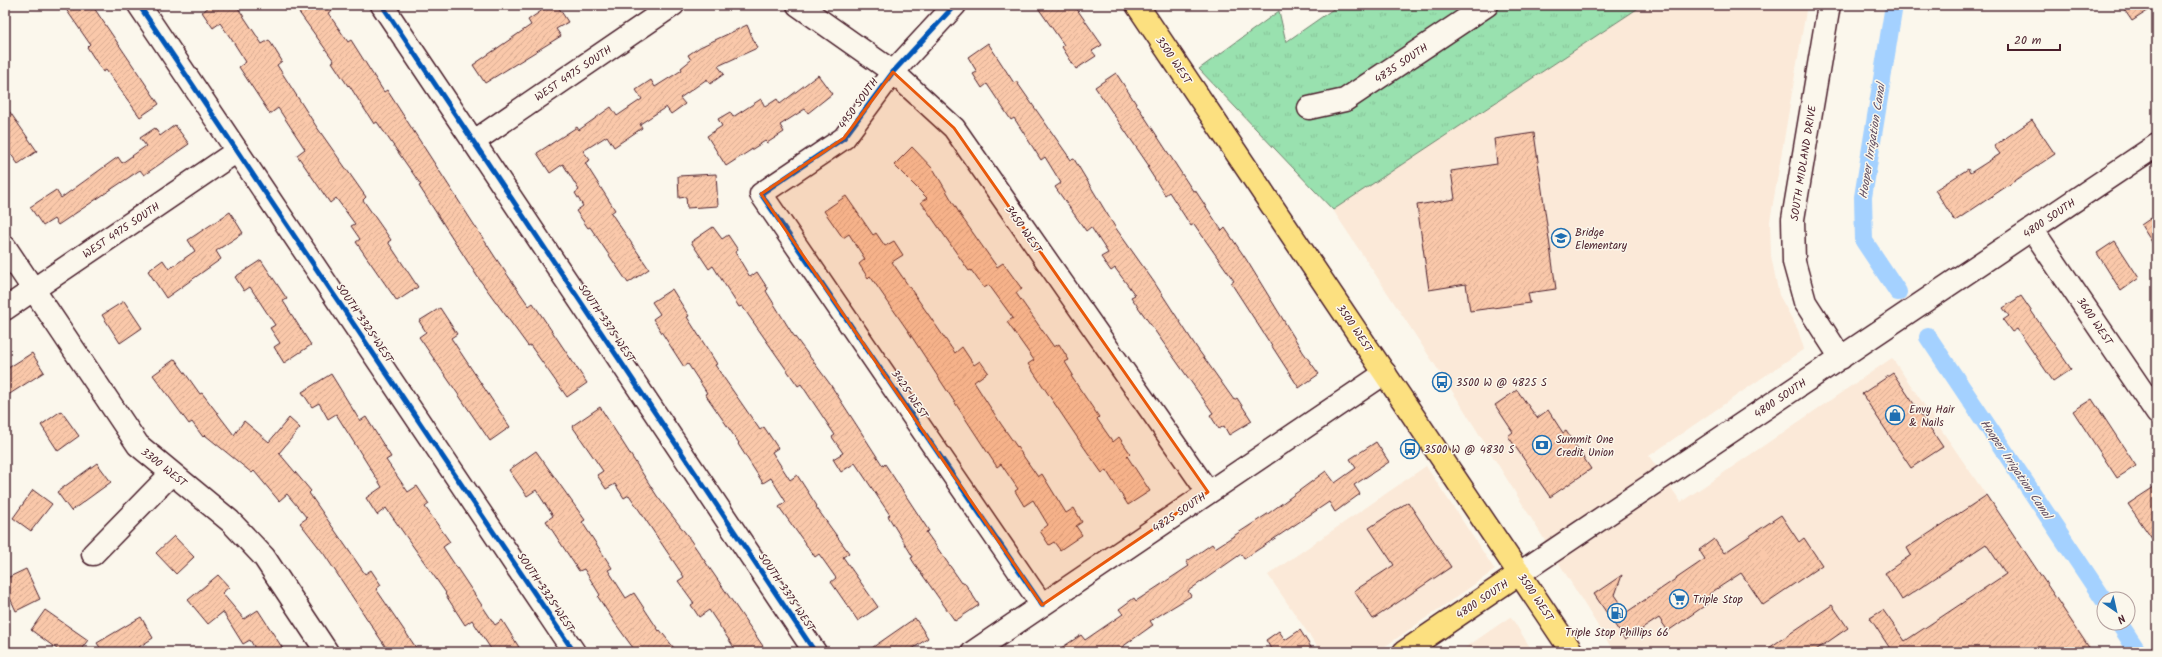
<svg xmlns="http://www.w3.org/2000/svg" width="2162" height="657" font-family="Kalam,sans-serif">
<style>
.built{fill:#fbe9d8}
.grass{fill:url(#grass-tufts);stroke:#72806d}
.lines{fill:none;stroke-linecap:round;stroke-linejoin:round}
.canal{stroke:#a4d1ff;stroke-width:18}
.building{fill:url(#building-hatch);stroke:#4a1f2b}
.minor-casing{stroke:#4a1f2b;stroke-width:25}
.major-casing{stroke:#4a1f2b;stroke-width:25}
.minor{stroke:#fbf7ec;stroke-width:22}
.major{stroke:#fce080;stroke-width:22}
.cycleway-casing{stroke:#fbf7ec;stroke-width:8}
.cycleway{stroke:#0057b8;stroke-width:5}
.marked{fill:#e8590c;fill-opacity:0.2;stroke:#e8590c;stroke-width:3;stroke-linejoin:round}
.labels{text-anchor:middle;stroke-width:3;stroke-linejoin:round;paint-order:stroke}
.street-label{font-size:11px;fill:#4a1f2b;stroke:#fbf7ec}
.poi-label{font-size:11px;fill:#4a1f2b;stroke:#fbf7ec;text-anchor:start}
.water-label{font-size:12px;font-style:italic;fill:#604c60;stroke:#fbf7ec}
</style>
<defs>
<pattern id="grass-tufts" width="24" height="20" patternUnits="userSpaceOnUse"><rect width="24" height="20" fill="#99e1af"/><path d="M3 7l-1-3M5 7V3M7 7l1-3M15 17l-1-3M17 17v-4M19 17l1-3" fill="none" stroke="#85c197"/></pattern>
<pattern id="building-hatch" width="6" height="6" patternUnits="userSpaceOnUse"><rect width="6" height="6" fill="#fac8aa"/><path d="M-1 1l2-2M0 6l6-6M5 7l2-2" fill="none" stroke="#d8ab92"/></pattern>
</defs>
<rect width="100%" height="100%" fill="#fbf7ec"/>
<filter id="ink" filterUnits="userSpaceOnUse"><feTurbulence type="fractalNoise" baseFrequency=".025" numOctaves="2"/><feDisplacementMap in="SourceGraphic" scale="8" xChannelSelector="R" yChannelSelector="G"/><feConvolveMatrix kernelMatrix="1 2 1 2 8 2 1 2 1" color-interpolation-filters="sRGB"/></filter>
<g filter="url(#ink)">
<path class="built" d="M1643 5H1807L1770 221 1771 256 1779 295 1798 330 1804 349 1649 456 1681 502 1892 358 2094 652H1614L1458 400 1333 210Z
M1426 466 1495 570 1377 652H1321L1268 575Z
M1511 617 1533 652H1459L1510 617Z"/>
<path class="grass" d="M1339 5H1643L1333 210 1199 69 1279 11 1286 42Z"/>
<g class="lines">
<path class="canal" d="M1894 5 1863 197 1864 241 1898 292
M1928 337 2104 600
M2119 623 2138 652"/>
</g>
<path class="building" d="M63 5H92L159 104 140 117 106 70 103 72 87 47 90 44Z
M212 5H236L262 44 269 40 282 61 277 65 316 126 366 197 363 200 391 240 388 242 418 287 397 301 356 242 360 239 351 226 355 224 336 198 330 203 297 155 305 149 278 108 270 114 239 67 246 62 232 40 220 23 213 28 202 12Z
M307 5H340L328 13 348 42 351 40 384 92 387 90 495 257 529 306 533 303 587 383 567 397 530 345 528 346 477 276 419 186 421 185 377 122 374 124 349 85 348 86 332 62 334 61 298 11Z
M550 5H557L568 22 556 29 561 36 485 83 473 65 531 25 528 20Z
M1036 5H1074L1102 45 1092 51 1096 56 1076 69 1062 47 1064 45Z
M2121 5H2157L2132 21Z
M747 25 757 48 718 66 724 74 710 84 707 79 680 98 685 104 671 114 666 107 640 124 642 128 614 147 607 136 583 151 590 160 585 163 615 210 611 213 649 269 628 283 590 227 588 228 576 211 583 206 575 193 579 190 563 164 550 173 537 153 577 127 579 130 611 107 617 116 642 99 636 90 651 80 655 87 682 70 681 68 691 60 688 55 700 47Z
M988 43 1014 83 1016 81 1071 160 1074 159 1115 227 1154 282 1197 348 1234 400 1237 398 1252 421 1229 435 1224 426 1219 429 1210 415 1213 413 1131 297 1135 295 1115 268 1111 271 1101 257 1108 253 1091 227 1086 231 1055 187 1061 183 1045 157 1041 160 1014 118 1011 120 987 84 982 88 973 74 977 72 968 57Z
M1116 73 1193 191 1195 190 1222 231 1225 228 1246 259 1303 352 1319 374 1299 388 1231 283 1234 281 1194 224 1191 226 1169 192 1165 195 1147 167 1149 166 1095 87Z
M818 75 832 94 808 113 805 109 780 125 784 132 767 143 765 141 726 166 707 136 722 126 718 119 730 112 733 117 761 99 765 107 777 99 780 104Z
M5 105 37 151 18 164 10 153 5 157Z
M2032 120 2055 154 1955 221 1935 190 1968 169 1970 173 2000 154 1994 146Z
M175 125 189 144 144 175 140 170 58 225 54 219 43 226 30 207 56 190 61 198 118 157 122 163 146 146 140 138 155 128 160 136Z
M1534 133 1556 289 1528 293 1530 303 1470 311 1466 284 1429 290 1417 205 1455 199 1451 171 1497 164 1494 139Z
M912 147 934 170 961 216 997 267 1003 263 1022 289 1016 293 1054 347 1059 344 1069 360 1065 362 1073 375 1071 376 1099 417 1097 419 1113 442 1119 437 1130 453 1127 456 1150 491 1128 505 1106 470 1102 473 1081 443 1028 364 1034 360 1007 322 1013 318 989 285 984 288 971 270 969 271 921 202 927 198 894 165Z
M716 174 718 206 687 208 686 197 679 198 678 176Z
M846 196 873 235 876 233 885 246 894 241 903 255 892 262 955 353 962 347 974 365 980 361 988 372 974 382 1001 424 1038 477 1042 474 1066 513 1074 508 1082 522 1076 526 1082 535 1060 550 1054 542 1049 545 1040 531 1048 525 1033 500 1024 506 1015 491 1018 489 1001 464 997 467 908 331 870 276 868 278 859 264 865 259 849 234 843 238 824 211Z
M230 212 243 233 216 251 221 259 166 298 148 271 163 260 169 269 195 251 188 240Z
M2157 214V250L2141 225Z
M713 227 722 239 728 235 738 250 735 252 750 277 757 272 768 289 766 291 792 333 830 384 883 466 885 464 929 531 926 532 962 583 964 582 979 605 955 621 914 563 911 558 913 557 888 516 890 515 855 463 841 472 833 459 843 453 832 437 835 435 801 384 798 386 742 306 739 307 713 266 709 269 691 242Z
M2115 241 2139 278 2121 291 2097 253Z
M261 260 287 299 283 301 311 345 284 363 274 347 280 343 270 328 275 325 250 287 244 291 235 277Z
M672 289 689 316 687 317 717 364 715 365 760 430 764 427 778 448 772 452 790 480 797 475 817 506 816 507 849 553 843 557 878 607 858 621 831 582 836 578 819 554 815 557 779 507 786 502 771 478 763 483 738 444 739 443 705 394 707 393 688 364 684 367 653 319 660 314 652 302Z
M2021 296 2071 369 2053 381 2017 329 2012 332 2003 320 2009 316 2003 308Z
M124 301 142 328 120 343 102 315Z
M440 308 457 334 451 338 510 427 490 441 419 337 426 332 419 321Z
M32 353 44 372 5 397V370Z
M175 359 200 394 202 393 234 435 244 421 269 442 289 418 300 428 279 453 311 491 309 493 365 574 371 570 381 585 376 589 419 652H389L324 554 300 523 307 518 287 494 279 501 254 471 252 473 205 435 203 437 192 422 189 424 153 375Z
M1893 373 1943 447 1911 468 1862 394Z
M331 374 360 421 366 417 391 457 386 460 408 492 417 486 429 504 425 507 450 542 443 547 495 625 502 620 522 652H493L472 620 465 625 445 594 446 593 386 508 377 515 366 498 382 487 336 414 328 419 319 403 312 407 302 392Z
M1517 390 1537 418 1548 410 1563 433 1566 431 1591 469 1550 497 1508 436 1513 432 1495 405Z
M2092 399 2136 466 2117 478 2073 411Z
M600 407 657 496 687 535 767 652H737L709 610 699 617 691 605 694 603 678 581 684 577 629 495 624 498 615 484 606 489 597 475 603 471 572 426Z
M61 411 79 436 58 451 41 425Z
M1376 442 1389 462 1354 485 1360 494 1335 512 1329 502 1244 559 1241 554 1188 591 1191 596 1150 621 1153 625 1115 652H1055L1081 635 1085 640 1123 614 1119 609 1134 598 1136 601 1189 566 1186 562 1212 544 1215 548 1269 513 1326 471 1335 483 1356 468 1350 459Z
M536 451 585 520 582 522 612 568 608 570 626 598 634 593 659 631 660 630 677 652H636L615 623 598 597 600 595 584 569 579 571 546 521 553 516 536 490 527 496 509 470Z
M97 463 111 482 71 511 57 492Z
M2157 485V546L2128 504Z
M33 490 52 504 31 531 13 518Z
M1987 495 2092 652H1889L1891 650 1870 618 1883 610 1905 641 2006 574 1986 544 1902 600 1885 573 1911 555 1907 548Z
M1408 502 1451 567 1373 619 1354 591 1394 565 1369 528Z
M1781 515 1799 542 1804 538 1822 565 1763 605 1741 573 1709 594 1713 600 1668 631 1659 618 1625 640 1594 594 1622 575 1615 595 1627 612 1705 559 1699 550 1714 539 1724 553Z
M174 536 194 557 176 574 156 553Z
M26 569 40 599 16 611 5 587V579Z
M218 575 229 587 222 593 244 619 258 610 285 652H257L250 640 243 644 223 612 208 624 188 600Z
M1832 605 1848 628 1813 652H1763Z
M45 610 88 640 79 652H61L31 630Z
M141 617 153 638 139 647 143 652H103L97 643Z
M915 618 928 638 908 652H866Z
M1300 630 1314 652H1266L1271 649 1266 640 1279 631 1285 640Z"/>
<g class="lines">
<g class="minor-casing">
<path id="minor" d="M139 5 574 652
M382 5 815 652
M798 5 893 72 954 128 1208 492
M955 5 893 72 844 138 761 194 1042 605
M1829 5 1793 219 1794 262 1805 302 1841 358
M1309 108 1345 100 1487 5
M473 142 673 5
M2032 229 2157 413
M5 247 138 445 230 521 264 557 327 652
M5 309 237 151
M93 554 172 473
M1520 573 2157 145
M973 652 1385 373"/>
</g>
<g class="major-casing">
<path id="major" d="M1137 5 1572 652
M1404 652 1520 573"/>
</g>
<use href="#minor" class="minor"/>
<use href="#major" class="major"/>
<g class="cycleway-casing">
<path id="cycleway" d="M139 5 574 652
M382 5 815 652
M955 5 893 72 844 138 761 194 1042 605"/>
</g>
<use href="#cycleway" class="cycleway"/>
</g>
</g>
<path class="marked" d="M893 72 954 128 1208 492 1042 605 761 194 844 138Z"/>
<defs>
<g id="school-ring" transform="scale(1)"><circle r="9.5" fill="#fbf7ec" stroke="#1f6fb2" stroke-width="1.5"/><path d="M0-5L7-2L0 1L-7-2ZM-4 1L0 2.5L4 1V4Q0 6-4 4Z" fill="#1f6fb2"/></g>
<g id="bus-ring" transform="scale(1)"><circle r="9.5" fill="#fbf7ec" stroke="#1f6fb2" stroke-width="1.5"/><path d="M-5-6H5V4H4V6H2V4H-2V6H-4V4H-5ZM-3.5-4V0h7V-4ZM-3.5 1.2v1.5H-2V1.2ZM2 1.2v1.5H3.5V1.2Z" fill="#1f6fb2"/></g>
<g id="shop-ring" transform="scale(1)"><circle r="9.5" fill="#fbf7ec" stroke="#1f6fb2" stroke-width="1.5"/><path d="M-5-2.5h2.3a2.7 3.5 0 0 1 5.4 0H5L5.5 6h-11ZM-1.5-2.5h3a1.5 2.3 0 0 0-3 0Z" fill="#1f6fb2"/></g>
<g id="bank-ring" transform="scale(1)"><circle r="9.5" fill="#fbf7ec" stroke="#1f6fb2" stroke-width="1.5"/><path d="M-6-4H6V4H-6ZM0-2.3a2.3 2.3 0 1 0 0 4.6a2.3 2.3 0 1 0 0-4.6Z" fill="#1f6fb2"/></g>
<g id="supermarket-ring" transform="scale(1)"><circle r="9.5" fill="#fbf7ec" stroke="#1f6fb2" stroke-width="1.5"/><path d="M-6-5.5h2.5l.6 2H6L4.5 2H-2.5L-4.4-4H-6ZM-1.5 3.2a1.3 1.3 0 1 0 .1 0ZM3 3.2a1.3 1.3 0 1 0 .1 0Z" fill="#1f6fb2"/></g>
<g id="fuel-ring" transform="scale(1)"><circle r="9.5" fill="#fbf7ec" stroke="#1f6fb2" stroke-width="1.5"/><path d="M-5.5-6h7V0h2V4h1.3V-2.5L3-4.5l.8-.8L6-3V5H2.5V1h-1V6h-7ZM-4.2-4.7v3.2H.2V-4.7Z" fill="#1f6fb2"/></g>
</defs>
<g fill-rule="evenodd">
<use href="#school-ring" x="1561" y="238"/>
<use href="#bus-ring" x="1442" y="382"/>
<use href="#shop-ring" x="1895" y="415"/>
<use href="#bank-ring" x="1542" y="445"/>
<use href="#bus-ring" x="1410" y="449"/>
<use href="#supermarket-ring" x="1679" y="599"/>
<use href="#fuel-ring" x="1617" y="613"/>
</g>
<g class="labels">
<g class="street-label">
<text transform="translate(1174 60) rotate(56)" y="4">3500 WEST</text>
<text transform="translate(1401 63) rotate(-34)" y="4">4835 SOUTH</text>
<text transform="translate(573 73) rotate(-34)" y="4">WEST 4975 SOUTH</text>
<text transform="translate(858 103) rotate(-54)" y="4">4950 SOUTH</text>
<text transform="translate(1803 163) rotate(-81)" y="4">SOUTH MIDLAND DRIVE</text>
<text transform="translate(2049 218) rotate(-34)" y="4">4800 SOUTH</text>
<text transform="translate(1024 229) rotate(55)" y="4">3450 WEST</text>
<text transform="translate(121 230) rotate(-34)" y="4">WEST 4975 SOUTH</text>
<text transform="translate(2095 321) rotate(56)" y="4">3600 WEST</text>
<text transform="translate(365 323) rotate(56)" y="4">SOUTH 3325 WEST</text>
<text transform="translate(607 323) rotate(56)" y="4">SOUTH 3375 WEST</text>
<text transform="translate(1355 328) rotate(56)" y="4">3500 WEST</text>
<text transform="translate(910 394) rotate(56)" y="4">3425 WEST</text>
<text transform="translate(1780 398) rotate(-34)" y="4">4800 SOUTH</text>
<text transform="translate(164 467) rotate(39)" y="4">3300 WEST</text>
<text transform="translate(1179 512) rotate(-34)" y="4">4825 SOUTH</text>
<text transform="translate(546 592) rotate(56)" y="4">SOUTH 3325 WEST</text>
<text transform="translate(787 592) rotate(56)" y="4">SOUTH 3375 WEST</text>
<text transform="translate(1536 597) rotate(56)" y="4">3500 WEST</text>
<text transform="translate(1482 599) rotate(-34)" y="4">4800 SOUTH</text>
</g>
<g class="poi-label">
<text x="1575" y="236">Bridge<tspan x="1575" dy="13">Elementary</tspan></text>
<text x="1456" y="386">3500 W @ 4825 S</text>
<text x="1909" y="413">Envy Hair<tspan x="1909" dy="13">&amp; Nails</tspan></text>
<text x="1556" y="443">Summit One<tspan x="1556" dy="13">Credit Union</tspan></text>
<text x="1424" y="453">3500 W @ 4830 S</text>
<text x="1693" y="603">Triple Stop</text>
<text x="1617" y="636" text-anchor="middle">Triple Stop Phillips 66</text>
</g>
<g class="water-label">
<text transform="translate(1872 141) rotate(-81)" y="4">Hooper Irrigation Canal</text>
<text transform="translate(2016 469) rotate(56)" y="4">Hooper Irrigation Canal</text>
</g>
</g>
<rect width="2162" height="657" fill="none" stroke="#fbf7ec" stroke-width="20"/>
<rect x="10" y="10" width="2142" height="637" fill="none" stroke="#4a1f2b" stroke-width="1.5" filter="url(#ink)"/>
<g transform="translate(2116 611) rotate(146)"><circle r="19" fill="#fbf7ec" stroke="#b4a19f"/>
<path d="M0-3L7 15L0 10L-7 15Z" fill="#1f6fb2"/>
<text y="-6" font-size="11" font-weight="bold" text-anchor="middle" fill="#4a1f2b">N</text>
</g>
<path d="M2008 44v6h52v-6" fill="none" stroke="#4a1f2b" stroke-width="2"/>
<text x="2014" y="44" font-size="12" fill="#4a1f2b" stroke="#fbf7ec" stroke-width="3" paint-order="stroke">20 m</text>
</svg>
